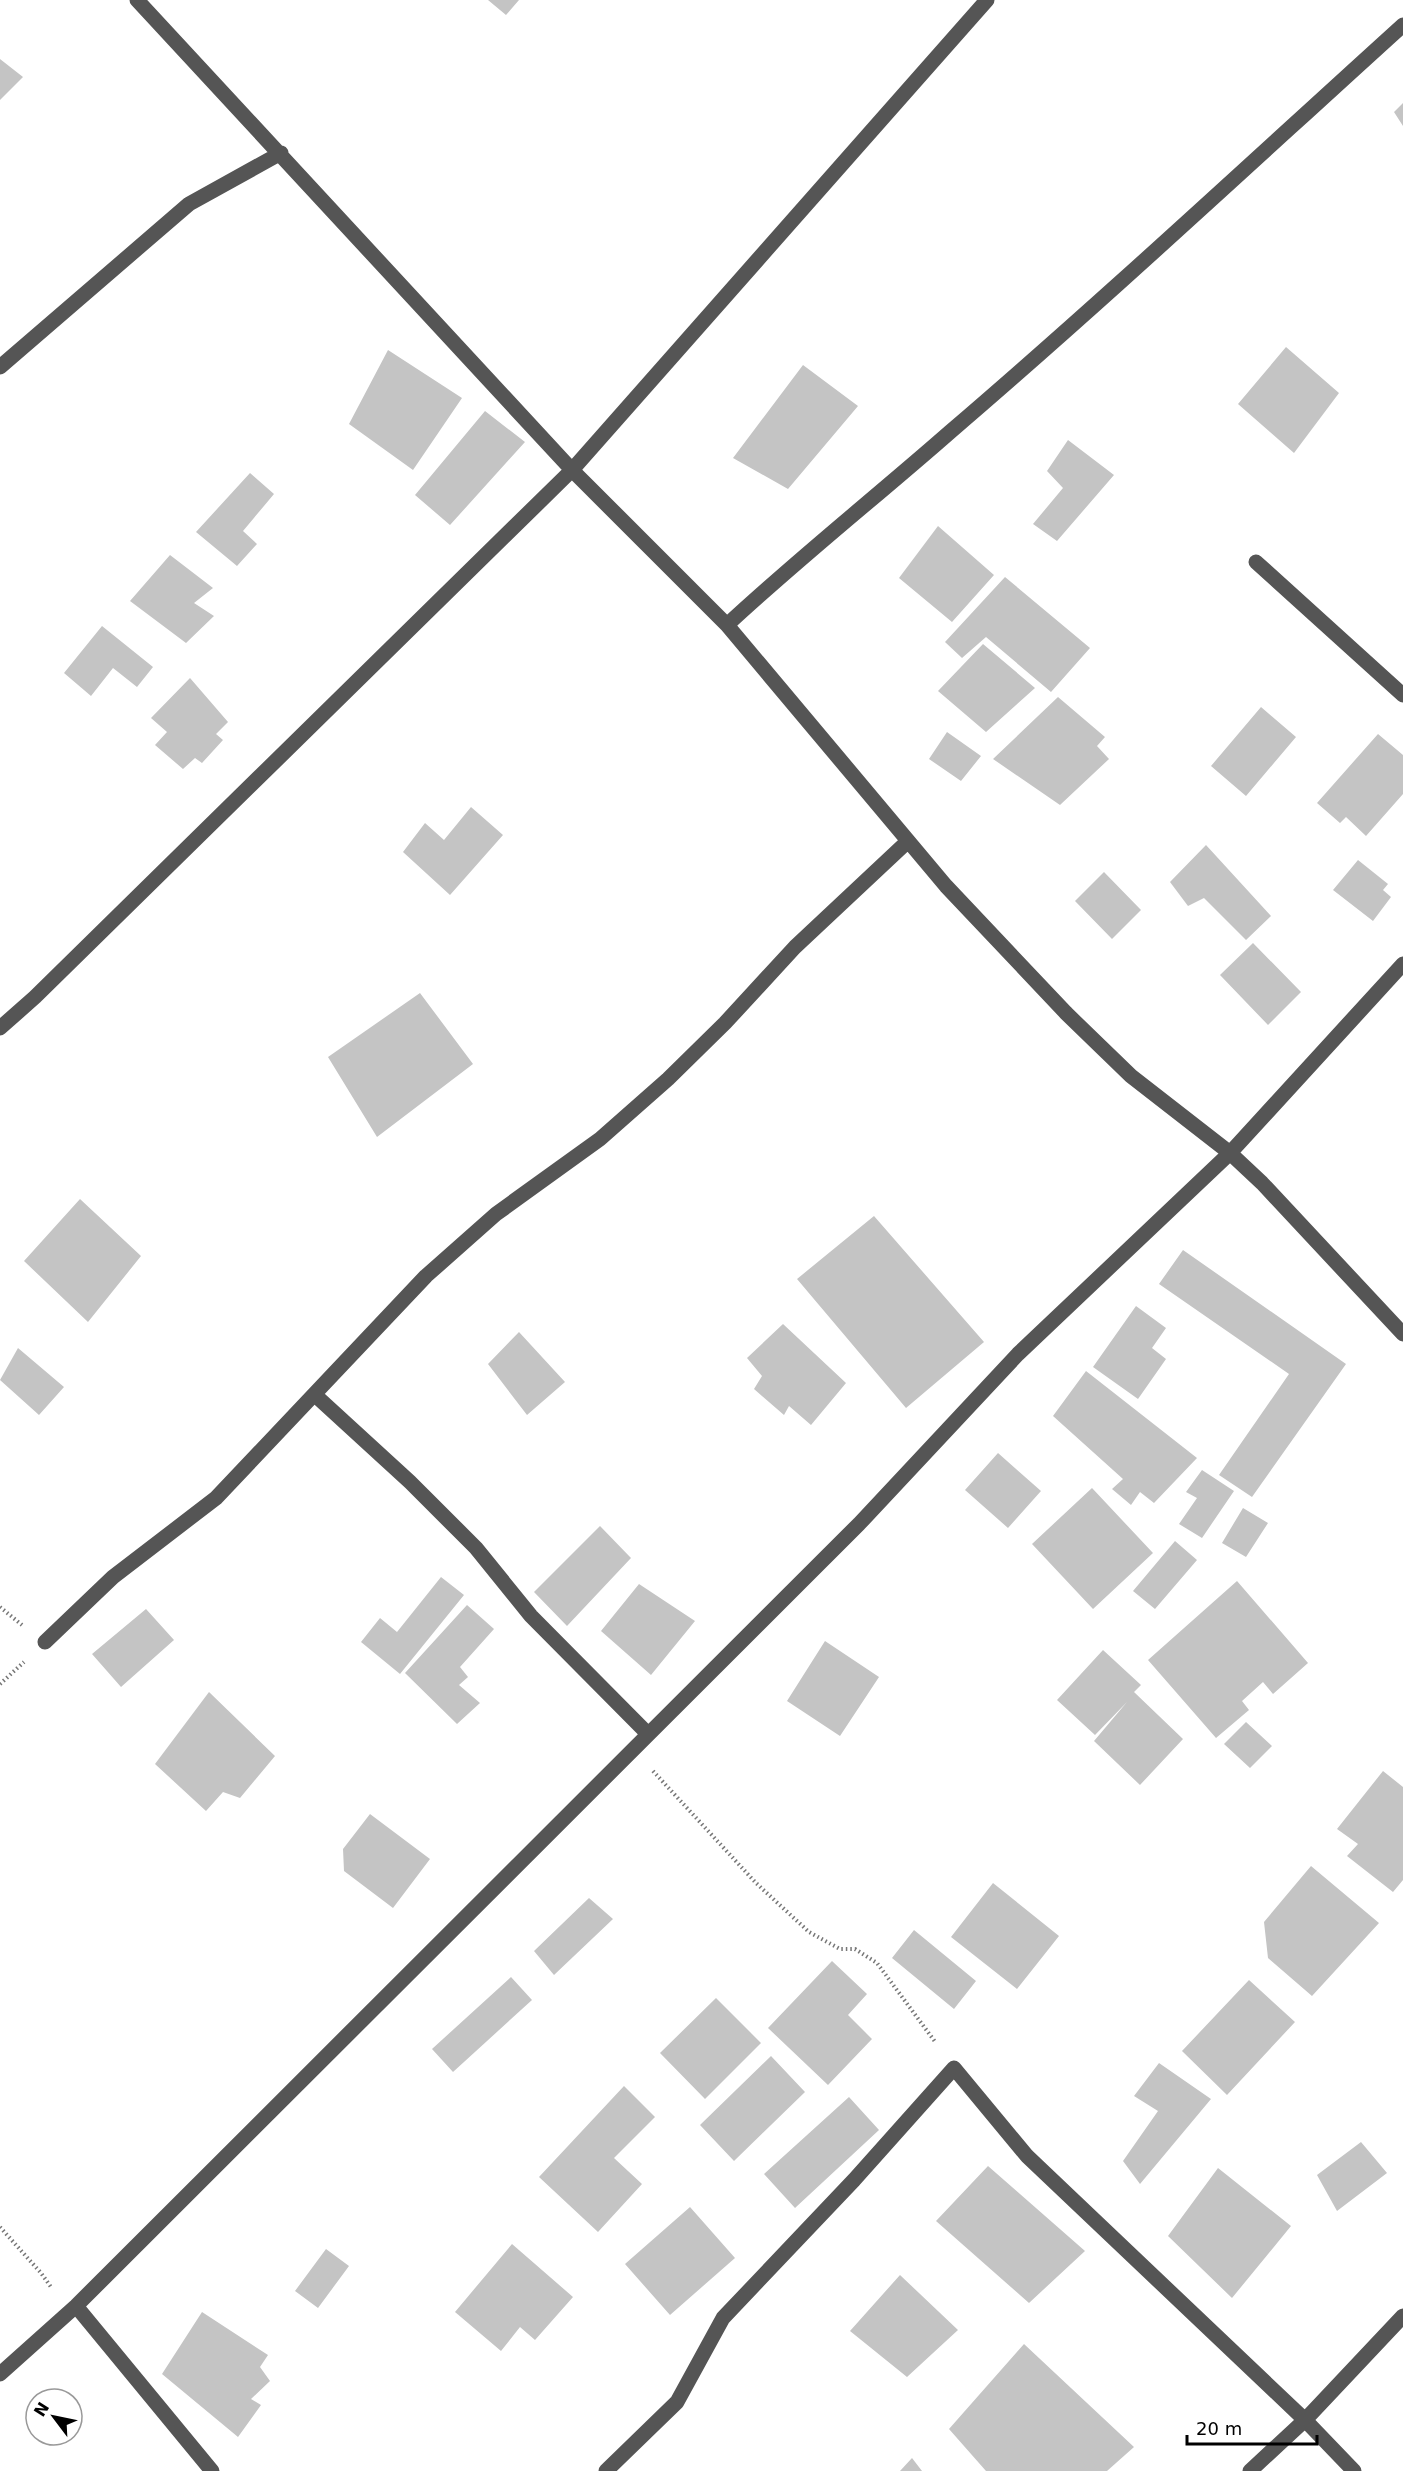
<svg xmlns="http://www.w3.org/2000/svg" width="1403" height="2471" font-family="'DejaVu Sans',sans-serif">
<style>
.building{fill:#c4c4c4}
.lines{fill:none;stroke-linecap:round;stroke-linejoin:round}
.path{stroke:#777;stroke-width:4;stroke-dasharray:1.5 3;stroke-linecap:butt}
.minor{stroke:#555;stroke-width:15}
</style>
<rect width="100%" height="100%" fill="#fff"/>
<path class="building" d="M488 0H519L506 15Z
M0 59 23 77 0 100Z
M1403 103V126L1394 112Z
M1286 347 1339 393 1294 453 1238 404Z
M388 350 462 398 413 470 349 424Z
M803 365 858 406 788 489 733 458Z
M485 411 525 442 450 525 415 495Z
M1068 440 1114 475 1057 541 1033 524 1063 488 1047 471Z
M250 473 274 494 243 531 257 544 237 566 196 532Z
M938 526 994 575 952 622 899 578Z
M170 555 213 588 194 603 214 616 186 643 130 601Z
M1005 577 1090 648 1051 692 986 637 962 658 945 642Z
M102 626 153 667 137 687 113 668 91 696 64 673Z
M983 644 1035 688 986 732 938 691Z
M190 678 228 722 216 734 223 740 202 763 195 758 183 769 155 745 167 732 151 718Z
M1058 697 1105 737 1097 746 1109 759 1060 805 993 759Z
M1261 707 1296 737 1246 796 1211 766Z
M947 732 981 756 961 781 929 759Z
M1378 734 1403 755V794L1366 836 1346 817 1340 823 1317 803Z
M471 807 503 835 450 895 403 852 425 823 444 840Z
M1206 845 1271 916 1246 940 1204 898 1188 906 1170 882Z
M1358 860 1388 884 1383 890 1391 897 1373 921 1333 890Z
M1104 872 1141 910 1112 939 1075 901Z
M1253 943 1301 992 1268 1025 1220 975Z
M420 993 473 1064 377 1137 328 1057Z
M80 1199 141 1256 88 1322 24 1261Z
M874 1216 984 1342 906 1408 797 1279Z
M1183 1250 1346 1364 1252 1497 1219 1475 1289 1374 1159 1284Z
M1136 1306 1166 1328 1152 1348 1166 1359 1138 1399 1093 1367Z
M783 1324 846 1383 811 1425 789 1406 784 1415 754 1389 762 1376 747 1358Z
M519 1332 565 1382 527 1415 488 1364Z
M18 1348 64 1387 39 1415 0 1380Z
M1086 1371 1197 1458 1154 1503 1140 1492 1131 1505 1112 1489 1123 1479 1053 1416Z
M998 1453 1041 1491 1008 1528 965 1490Z
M1202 1470 1234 1491 1202 1538 1179 1524 1197 1498 1186 1492Z
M1092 1488 1153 1553 1093 1609 1032 1544Z
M1243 1508 1268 1523 1246 1557 1222 1543Z
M600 1526 631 1558 567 1626 534 1592Z
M1175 1541 1197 1560 1155 1609 1133 1591Z
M441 1577 464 1595 400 1674 361 1642 380 1618 397 1632Z
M1237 1581 1308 1663 1273 1694 1263 1682 1242 1701 1249 1710 1216 1738 1148 1660Z
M639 1584 695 1621 651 1675 601 1631Z
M467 1605 494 1629 460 1667 468 1677 459 1685 480 1703 457 1724 405 1673Z
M146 1609 174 1640 121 1687 92 1654Z
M825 1641 879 1677 840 1736 787 1701Z
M1103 1650 1141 1685 1134 1692 1183 1739 1140 1785 1094 1741 1127 1702 1095 1735 1057 1700Z
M209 1692 275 1756 240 1798 223 1792 206 1811 155 1764Z
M1246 1722 1272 1746 1250 1768 1224 1744Z
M1383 1771 1403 1787V1880L1393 1892 1347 1856 1358 1844 1337 1829Z
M370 1814 430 1859 393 1908 344 1871 343 1849Z
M1311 1866 1379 1923 1312 1996 1268 1958 1264 1922Z
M993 1883 1059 1936 1017 1989 951 1937Z
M589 1898 613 1919 554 1975 534 1951Z
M914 1930 976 1981 954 2009 892 1958Z
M832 1961 867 1994 848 2015 872 2039 828 2085 768 2028Z
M511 1977 532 2000 453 2072 432 2049Z
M1249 1980 1295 2022 1227 2095 1182 2051Z
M716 1998 761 2043 705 2099 660 2053Z
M771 2056 805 2092 734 2161 700 2125Z
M1159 2063 1211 2099 1140 2184 1123 2161 1158 2111 1134 2096Z
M624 2086 655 2117 614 2158 642 2184 598 2232 539 2177Z
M849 2097 879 2130 795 2208 764 2174Z
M1361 2142 1387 2173 1337 2211 1317 2175Z
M988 2166 1085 2251 1029 2303 936 2221Z
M1218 2168 1291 2226 1232 2298 1168 2236Z
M690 2207 735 2258 670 2315 625 2264Z
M512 2244 573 2297 535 2340 520 2327 501 2351 455 2312Z
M326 2249 349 2266 318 2308 295 2291Z
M900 2275 958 2330 907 2377 850 2331Z
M202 2312 268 2355 260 2367 270 2381 251 2399 261 2405 238 2437 162 2374Z
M1024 2344 1134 2447 1107 2471H986L949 2429Z
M912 2458 922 2471H900Z"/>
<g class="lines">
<path class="path" d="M0 1607 22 1625
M0 1684 24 1662
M653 1771 756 1883 809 1932 840 1949H855L877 1963 936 2043
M0 2227 41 2273 51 2287"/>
<path class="minor" d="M137 0 572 470 727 625 946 886 1066 1013 1131 1076 1230 1153 1262 1183 1403 1334
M0 367 189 204 281 153
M1256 562 1403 695
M727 625C799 558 876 497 950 432 1104 300 1253 161 1403 25
M0 1028 35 997 572 470 987 0
M315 1395 410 1482 476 1548 531 1616 648 1734
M45 1642 113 1577 216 1498 426 1276 496 1214 600 1139 668 1079 725 1023 795 947 907 842
M76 2306 212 2471
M0 2374 76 2306 859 1524 1018 1354 1230 1153 1403 964
M606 2471 677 2402 723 2318 854 2180 954 2068 1027 2156 1305 2420 1354 2471
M1250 2471 1305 2420 1403 2316"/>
</g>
<g transform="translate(54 2417) rotate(302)"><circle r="28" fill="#ffffff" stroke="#999999" stroke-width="1.5"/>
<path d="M0-4.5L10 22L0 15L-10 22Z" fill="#000000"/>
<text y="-9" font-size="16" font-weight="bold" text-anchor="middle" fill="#000000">N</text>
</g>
<path d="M1187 2435v9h130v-9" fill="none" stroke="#000000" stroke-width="3"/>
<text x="1196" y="2435" font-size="18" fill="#000000" stroke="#ffffff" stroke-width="4.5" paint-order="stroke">20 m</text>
</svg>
